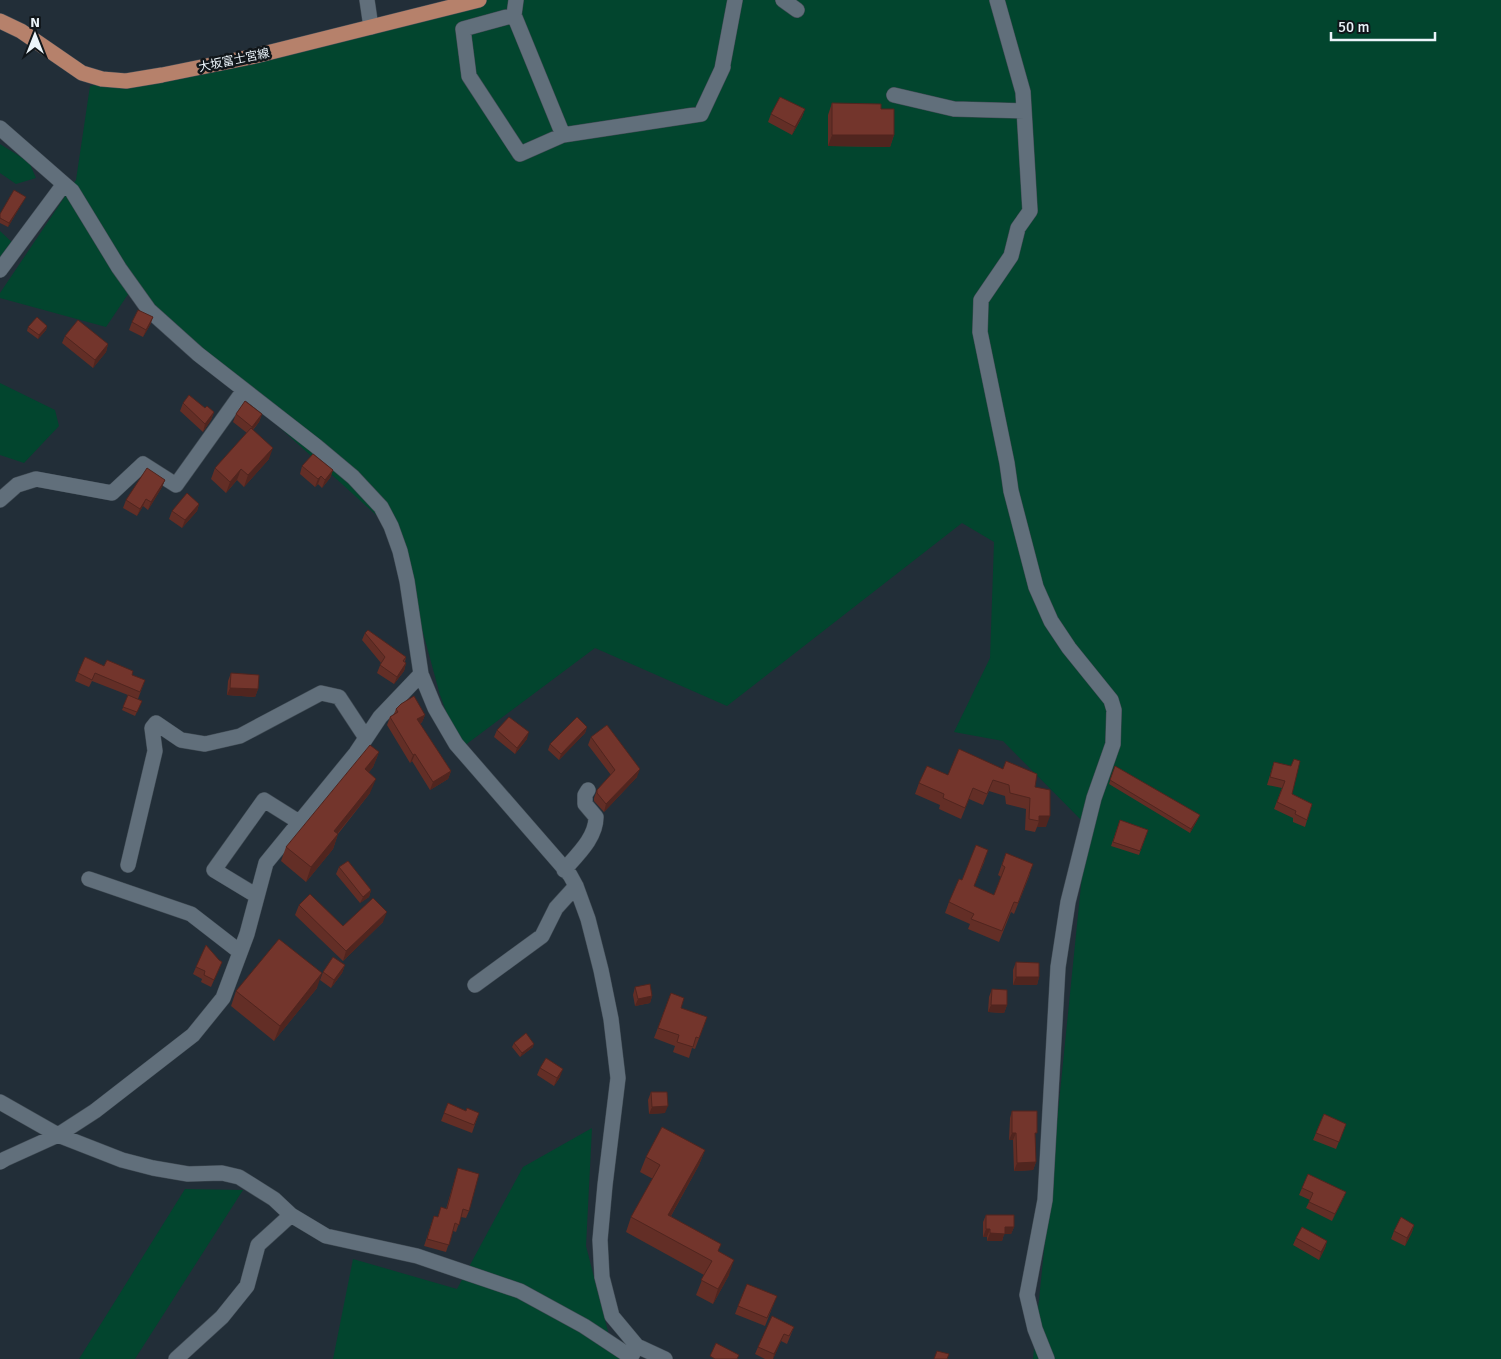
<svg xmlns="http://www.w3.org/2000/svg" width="1501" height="1359" font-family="Signika,'Noto Sans JP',sans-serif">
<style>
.green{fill:#02452e}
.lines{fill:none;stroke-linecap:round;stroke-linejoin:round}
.minor-casing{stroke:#404b54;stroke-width:16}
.major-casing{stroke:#404b54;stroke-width:16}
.minor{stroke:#616f7b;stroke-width:15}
.major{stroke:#b6816b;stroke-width:15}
.wall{fill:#632e26}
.shaded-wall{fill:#50251f}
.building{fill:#73352c;stroke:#50251f}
.labels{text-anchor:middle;stroke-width:5;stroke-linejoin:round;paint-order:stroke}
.street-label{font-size:12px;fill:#ebf4fa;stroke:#10161a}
</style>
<rect width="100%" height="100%" fill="#222e38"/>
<path class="green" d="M454 0H1501V1359H1033L1087 826 1003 741 954 732 990 658 994 542 962 523 727 706 595 648 460 749 440 695 396 533 192 348 133 287 106 327 0 298V293L76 180 90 86 455 6Z
M0 144 29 162 36 178 16 184 0 173Z
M0 231 17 247 0 269Z
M0 383 55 410 59 426 24 463 0 455Z
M592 1128 586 1246 612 1347 623 1359H333L353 1259 457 1289 523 1167Z
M185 1189 243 1190 135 1359H79Z"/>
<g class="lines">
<g class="minor-casing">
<path id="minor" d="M367 0 371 27
M516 0 514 15 563 135 701 114 723 67
M783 0 797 10
M997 0 1023 92 1030 211 1018 228 1011 256 981 300 980 332 1007 463 1011 491 1036 587 1051 621 1069 648 1111 700 1114 710 1113 744 1094 798 1068 902 1058 967 1045 1200 1027 1295 1035 1329 1047 1359
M514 15 463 29 469 76 520 154 563 135
M722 69 735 0
M894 95 954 109 1024 111
M0 128 72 191 119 268 149 310 198 354 316 446 353 477 381 507 391 526 400 551 407 581 421 674 435 708 456 744 570 875 576 886 588 919 601 970 611 1019 618 1078 605 1185 600 1240 602 1277 612 1316 637 1346
M0 270 64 184
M0 500 17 485 36 479 112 493 143 464 176 485 244 390
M128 865 155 751 152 728 156 723 181 740 205 744 240 736 321 693 339 697 366 738
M564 870C577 855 596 838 596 817L585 804V795L588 790
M89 879 191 914 240 952
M257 896 214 870 264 800 299 822
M475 985 542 936 556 908 576 886
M0 1102 58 1135 122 1160 153 1168 188 1174 222 1173 239 1177 274 1199 291 1215 326 1236 417 1256 520 1291 584 1326 631 1357 637 1346 665 1359
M0 1162 5 1159 58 1135 95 1111 193 1035 223 998 247 934 266 863 356 753 380 717 421 674
M176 1359 222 1317 247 1286 258 1245 291 1215"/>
</g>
<g class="major-casing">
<path id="major" d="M0 21 21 31 82 73 102 79 126 81 162 75 255 56 479 0"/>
</g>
<use href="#minor" class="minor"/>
<use href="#major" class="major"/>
</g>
<path class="wall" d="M832 103 881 109 894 135 890 147 828 146V115Z
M805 109 802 117 792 135 768 122 771 114Z
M24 200 8 227 0 223V214Z
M153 317 150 325 143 337 129 330 132 322Z
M47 326 46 330 38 339 27 331 28 327Z
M65 336 108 344 106 352 93 368 62 343Z
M183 403 205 408 214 412 211 420 203 432 180 411Z
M236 414H262L259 422 253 430 269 459 244 487 237 480 226 493 211 479 215 468 247 433 233 422Z
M302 466 333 470 330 478 322 488 318 484 315 487 300 474Z
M165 480 162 487 148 510 143 506 137 516 123 508 126 500Z
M199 504 197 511 182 528 169 519 172 511Z
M365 633 406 657 405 662 406 663 404 671 394 684 377 673 381 663 362 640Z
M104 666 132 675 145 680 138 699 142 701 135 716 122 710 128 695 92 681 89 687 75 681 78 673Z
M231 673 258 689 255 697 227 695 228 681Z
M396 709 425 715 422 722 420 724 451 771 448 779 430 790 412 761 410 763 387 725 390 717 394 714Z
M587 727 585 733 559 760 548 750 550 744Z
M497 730 527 739 515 754 494 737Z
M591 737 637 777 604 812 594 801V798L597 790 611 775 588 745Z
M959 749 1035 787 1046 827H1037L1035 832 1025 830 1026 809 1006 804 1005 796 989 791 983 805 969 799 961 819 939 809 940 805 915 794 919 783 948 775Z
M379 752 373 767 369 772 370 793 338 834 333 849 306 882 281 861 286 847Z
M1274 762 1292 794 1312 804 1305 827 1293 822V818L1274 809 1282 788 1267 785Z
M1115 766 1198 819 1190 833 1109 784Z
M1120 820 1148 830 1139 855 1111 846Z
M1006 853 1030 874 1014 914 1011 912 999 942 968 929 970 924 945 913 949 902 962 880 985 860 974 886 994 895 1001 877 998 875Z
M339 867 371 890 369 897 360 903 336 874Z
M299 905 343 926 383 922 343 961 295 915Z
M219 960 222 962 211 987 201 982 202 979 193 974 196 967Z
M1016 962 1039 977 1037 985H1013V970Z
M345 965 342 973 331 988 320 980 323 972Z
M635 987 652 996 650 1003 635 1006 633 995Z
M317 988 274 1041 231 1006 236 991Z
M992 989 1007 1005 1004 1013 988 1012 989 997Z
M671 993 681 1008 707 1017 695 1049 692 1048 689 1058 673 1052 675 1046 654 1038Z
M514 1043 533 1047 520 1057 512 1047Z
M540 1068 560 1077 554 1086 537 1075Z
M651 1092 665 1113 649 1114 648 1100Z
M448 1103 466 1111 479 1113 472 1133 441 1121Z
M1012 1111 1036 1162 1033 1170 1014 1171 1013 1140H1009L1010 1118Z
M1324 1114 1346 1124 1336 1149 1313 1140Z
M705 1150 699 1165 671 1216 719 1252 729 1275 713 1304 696 1295 704 1275 626 1232 631 1217 653 1179 640 1172 646 1157Z
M458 1168 469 1211 466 1218 461 1217 456 1232 453 1231 446 1252 424 1246 434 1216 438 1217 441 1207 446 1209Z
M1302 1188 1346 1192 1332 1221 1306 1208 1310 1200 1299 1195Z
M986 1215 1014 1227 1011 1234H1004L1002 1241H987V1237H983V1222Z
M1414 1225 1412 1232 1405 1246 1391 1239 1394 1231Z
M1296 1238 1327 1241 1325 1248 1319 1260 1293 1245Z
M774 1303 765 1326 735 1314 738 1306Z
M794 1327 787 1344 781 1341 773 1359H765L755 1354 758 1347Z"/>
<path class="shaded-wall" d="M805 109 802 117 792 135 795 127Z
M832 135H894L890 147 828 146Z
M26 197 24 200 8 227 9 223Z
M153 317 150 325 143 337 146 330Z
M47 326 46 330 38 339 39 335Z
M108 344 106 352 93 368 95 360Z
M214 412 211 420 203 432 205 424Z
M262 414 259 422 249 434 252 427Z
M273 448 269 459 244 487 248 475Z
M241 469 237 480 226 493 230 482Z
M333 470 330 478 322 488 325 480Z
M321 476 318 484 315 487 318 479Z
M165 480 162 487 148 510 151 502Z
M146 499 143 506 137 516 140 509Z
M199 504 197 511 182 528 185 520Z
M406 663 404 671 394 684 397 677Z
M230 688 258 689 255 697 227 695Z
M425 715 422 722 414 727 417 719Z
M587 727 585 733 559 760 561 754Z
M529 732 527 739 515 754 517 748Z
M379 752 373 767 360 783 365 769Z
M415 754 412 761 410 763 413 755Z
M640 769 637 777 604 812 606 804Z
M451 771 448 779 430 790 433 782Z
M376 779 370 793 328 845 334 831Z
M1200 815 1198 819 1190 833 1191 829Z
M1039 816H1050L1046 827H1037L1039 821Z
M338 834 333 849 306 882 311 867Z
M371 890 369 897 360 903 363 897Z
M387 912 383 922 343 961 346 951Z
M345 965 342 973 331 988 334 980Z
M322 973 317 988 274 1041 280 1026Z
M1016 977H1039L1037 985H1013Z
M652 996 650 1003 635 1006 638 999Z
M991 1005H1007L1004 1013 988 1012Z
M534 1044 533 1047 520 1057 522 1053Z
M563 1069 560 1077 554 1086 557 1078Z
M668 1106 665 1113 649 1114 652 1107Z
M1012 1133H1016L1013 1140H1009Z
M705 1150 699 1165 663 1230 668 1215Z
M1036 1162 1033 1170 1014 1171 1017 1163Z
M1346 1192 1343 1199 1332 1221 1335 1214Z
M1414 1225 1412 1232 1405 1246 1407 1238Z
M1005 1227H1014L1011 1234H1004L1002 1241H987L990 1233Z
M986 1229H990L987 1237H983Z
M1327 1241 1325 1248 1319 1260 1321 1252Z
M734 1260 729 1275 713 1304 718 1289Z
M784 1334 781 1341 773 1359 774 1354Z"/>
<path class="building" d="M780 97 805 109 795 127 771 114Z
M832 103 881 104V109H894V135H832Z
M14 190 26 197 9 223 0 218V214Z
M138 310 153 317 146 330 132 322Z
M37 317 47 326 39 335 28 327Z
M78 320 108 344 95 360 65 336Z
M189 395 205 408 207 406 214 412 205 424 183 403Z
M245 401 262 414 252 427 236 414Z
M251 428 273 448 248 475 241 469 230 482 215 468Z
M313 454 333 470 325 480 321 476 318 479 302 466Z
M147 468 165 480 151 502 146 499 140 509 126 500Z
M187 493 199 504 185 520 172 511Z
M368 630 406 657 403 661 406 663 397 677 380 665 385 657 365 633Z
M85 657 104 666 107 660 133 671 132 675 145 680 140 692 95 673 92 680 78 673Z
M231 673 259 675 258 689 230 688Z
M128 695 142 701 137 712 123 707Z
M414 696 425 715 417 719 451 771 433 782 415 754 413 755 390 717 398 712 396 709 401 704Z
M509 717 529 732 517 748 497 730Z
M577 717 587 727 561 754 550 744Z
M607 725 640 769 606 804 597 793V790L615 770 591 737Z
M370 745 379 752 365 769 376 779 334 831 338 834 311 867 286 847Z
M959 749 1003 769 1006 761 1037 774 1035 787 1050 790V816H1039V821L1029 819 1030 798 1010 793 1009 785 993 780 987 794 973 788 965 808 943 798 944 794 919 783 927 766 948 775Z
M1294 759 1300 761 1292 794 1312 804 1307 820 1295 814 1296 811 1277 802 1285 781 1270 777 1274 762 1291 766Z
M1115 766 1200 815 1191 829 1110 780Z
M1120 820 1148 830 1140 851 1113 842Z
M976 845 988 850 974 886 994 895 1005 867 1002 865 1006 853 1033 864 1018 903 1014 902 1002 931 971 919 974 914 949 902 959 879 962 880Z
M348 861 371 890 363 897 339 867Z
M310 894 343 926 373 898 387 912 346 951 299 905Z
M279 939 322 973 280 1026 236 991Z
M206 945 219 960 222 962 214 980 204 975 205 971 196 967Z
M333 957 345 965 334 980 323 972Z
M1016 962 1039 963V977H1016Z
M650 984 652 996 638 999 635 987Z
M992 989 1007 990V1005H991Z
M671 993 684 998 681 1008 707 1017 699 1038 696 1037 693 1047 677 1042 679 1035 658 1028Z
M526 1033 534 1044 522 1053 514 1043Z
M546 1058 563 1069 557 1078 540 1068Z
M651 1092H667L668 1106 652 1107Z
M448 1103 466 1111 467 1108 479 1113 474 1125 444 1113Z
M1012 1111H1037V1133H1035L1036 1162 1017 1163 1016 1133H1012Z
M1324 1114 1346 1124 1339 1142 1316 1133Z
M662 1127 705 1150 668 1215 721 1244 718 1251 734 1260 718 1289 701 1280 712 1261 631 1217 660 1165 646 1157Z
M458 1168 479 1174 469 1211 463 1209 459 1225 455 1223 449 1245 427 1239 434 1216 438 1217 441 1207 447 1209Z
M1308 1174 1346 1192 1335 1214 1309 1202 1313 1193 1302 1188Z
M986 1215H1014V1227H1005V1234L990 1233V1229H986Z
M1401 1217 1414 1225 1407 1238 1394 1231Z
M1302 1227 1327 1241 1321 1252 1296 1238Z
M747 1284 777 1296 767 1318 738 1306Z
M772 1316 794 1327 789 1336 784 1334 774 1354 758 1347Z
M716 1343 739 1355 737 1359H715L710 1356Z
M937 1351 949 1354 947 1359H934Z"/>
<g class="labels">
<g class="street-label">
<text transform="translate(234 60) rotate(-12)" y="4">大坂富士宮線</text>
</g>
</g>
<g transform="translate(35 35)" stroke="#10161a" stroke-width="4" paint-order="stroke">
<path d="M0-4L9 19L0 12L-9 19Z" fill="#ebf4fa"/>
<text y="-8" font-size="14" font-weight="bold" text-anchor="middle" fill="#ebf4fa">N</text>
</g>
<path d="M1331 32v8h104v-8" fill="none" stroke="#ebf4fa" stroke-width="2.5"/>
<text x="1338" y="32" font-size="15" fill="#ebf4fa" stroke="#10161a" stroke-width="4" paint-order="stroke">50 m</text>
</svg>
